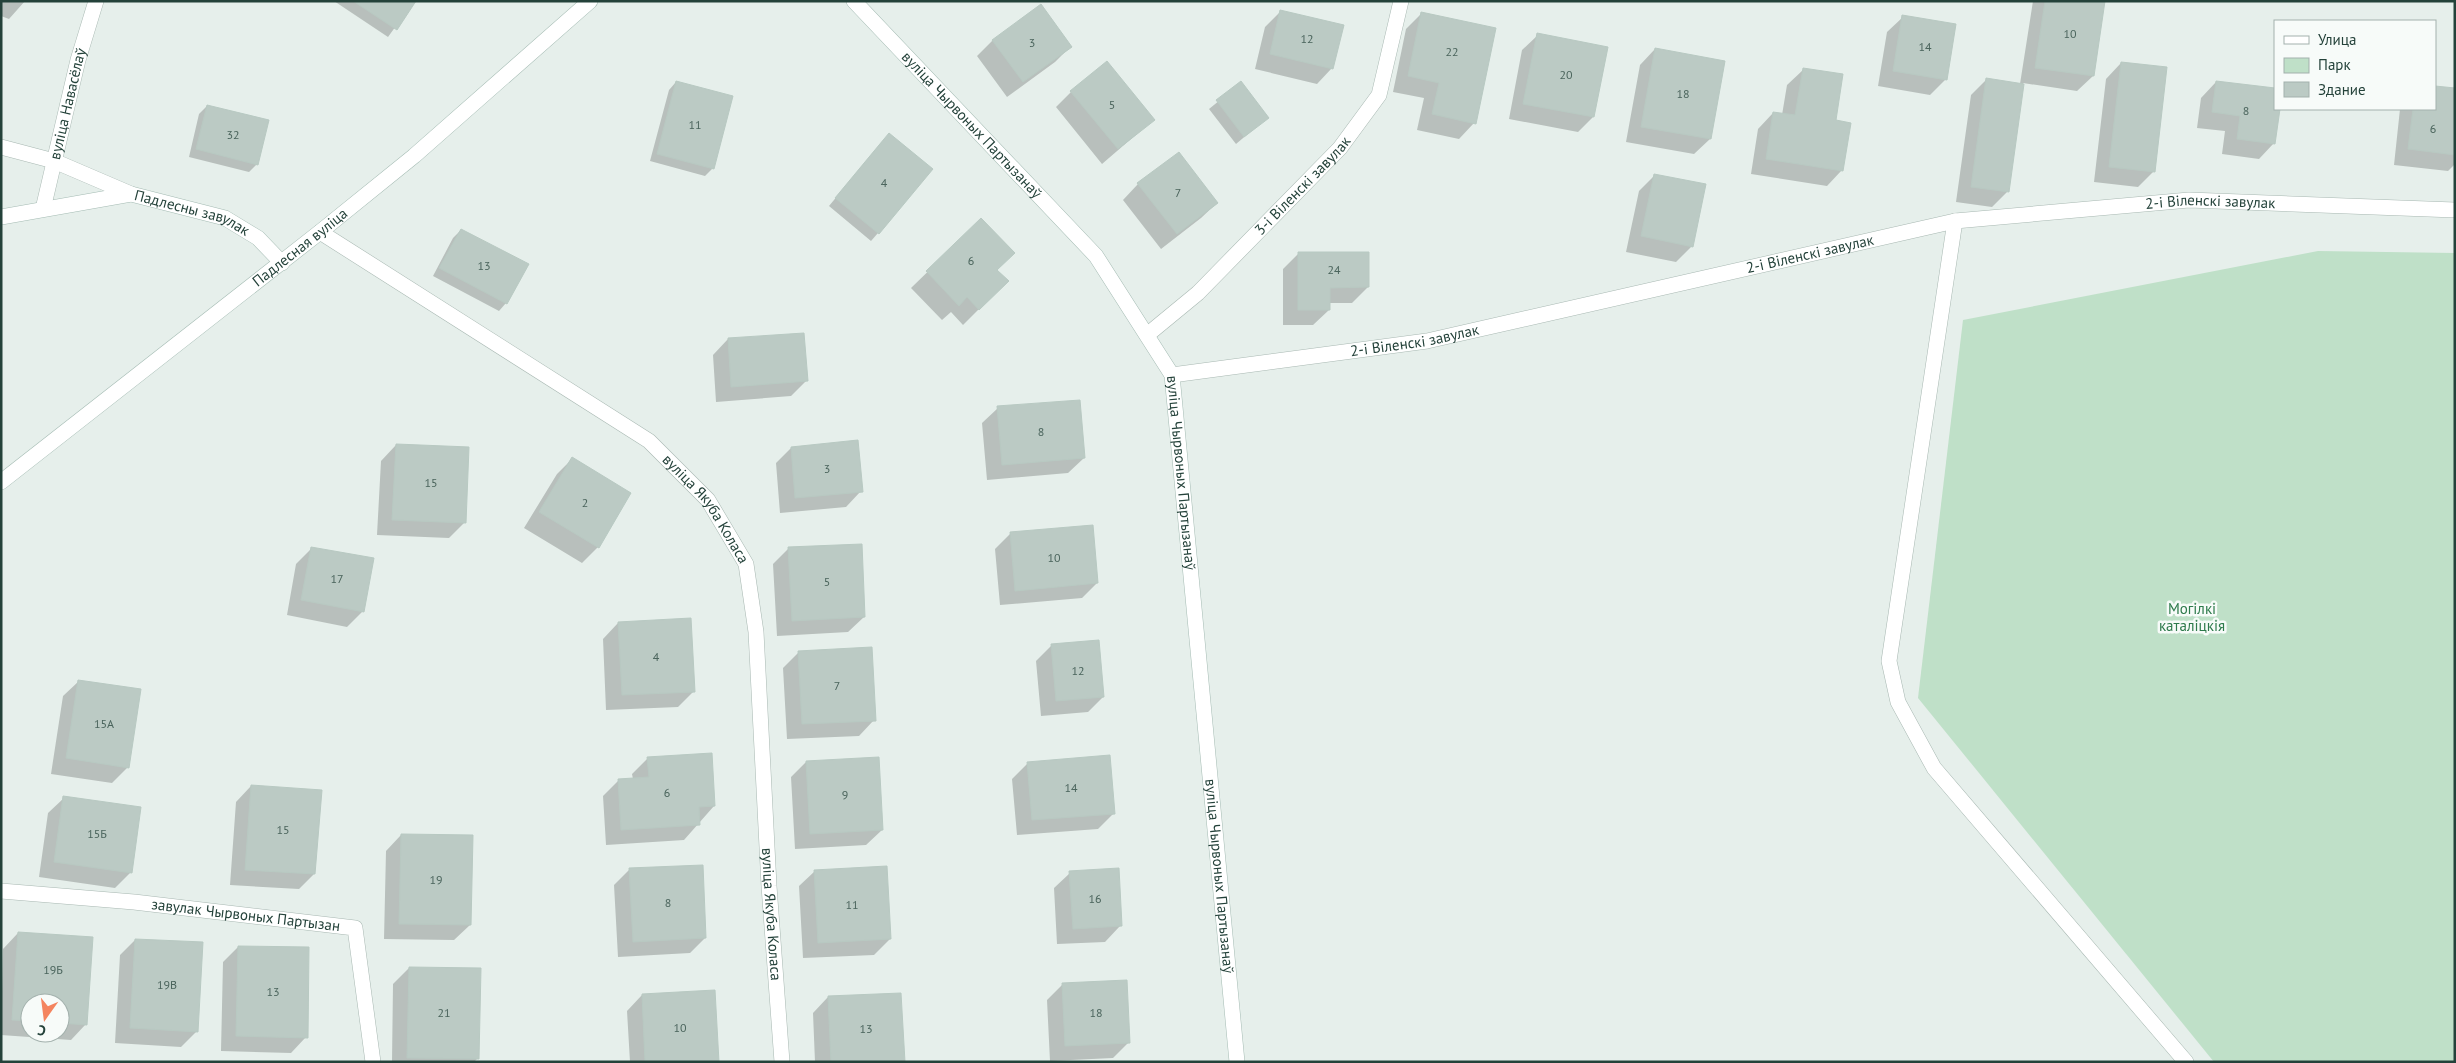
<svg xmlns="http://www.w3.org/2000/svg" width="2456" height="1063" font-family="'PT Sans',sans-serif">
<style>
.green{fill:#bfe0c8}
.shadow{fill:#0003;fill-rule:evenodd}
.building{fill:#bbcac4;stroke:#b8c9c2}
.lines{fill:none;stroke-linecap:round;stroke-linejoin:round}
.lane-casing{stroke:#a8b8b2;stroke-width:16}
.street-casing{stroke:#a8b8b2;stroke-width:16}
.secondary-casing{stroke:#a4bbb3;stroke-width:16}
.lane{stroke:#fff;stroke-width:15}
.street{stroke:#fff;stroke-width:15}
.secondary{stroke:#fff;stroke-width:15}
.labels{text-anchor:middle;stroke-width:5;stroke-linejoin:round;paint-order:stroke}
.number-label{font-size:12px;fill:#4a645c}
.street-label{font-size:15px;fill:#24423a;stroke:#f7fbf9}
.park-label{font-size:15px;fill:#2d7a4b;stroke:#f7fbf9}
</style>
<rect width="100%" height="100%" fill="#e6efeb"/>
<path class="green" d="M2318 251 2455 253V1062H2214L1918 698 1963 320Z"/>
<path class="shadow" d="M1 1H25L9 19 1 16Z
M334 1H414L388 37Z
M2033 1H2104L2093 76 2077 91 2023 83 2007 192 1992 207 1956 202 1971 95 1987 79 2020 84Z
M1280 12 1332 68 1317 84 1255 69 1265 27Z
M1422 13 1474 123 1459 139 1417 130 1424 98 1393 92 1406 29Z
M1903 17 1946 79 1930 95 1878 86 1887 32Z
M1538 35 1593 117 1578 132 1509 119 1522 50Z
M992 41 1070 47 1055 62 1007 97 977 56Z
M1655 49 1710 139 1694 154 1626 142 1640 65Z
M2121 63 2154 171 2138 187 2094 182 2106 79Z
M1803 70 1834 121 1842 170 1827 186 1751 174 1758 129 1773 113 1782 115 1787 85Z
M676 82 713 168 705 176 650 161 669 90Z
M2216 82 2279 109 2274 143 2259 159 2222 154 2225 131 2197 128 2201 98Z
M1241 83 1268 117 1236 144 1209 109Z
M2435 87 2455 89V164L2448 171 2394 165 2400 109H2435Z
M1071 92 1153 120 1102 164 1056 107Z
M207 106 257 164 249 172 189 157 199 114Z
M882 142 878 233 871 241 829 206Z
M1655 175 1692 246 1676 262 1626 252 1639 191Z
M1138 184 1217 203 1201 218 1161 249 1123 200Z
M981 220 996 270 1007 281 963 325 951 312 942 320 911 288Z
M461 230 506 303 499 311 433 276 453 238Z
M1299 253 1368 287 1352 303H1329V310L1313 325H1283V269Z
M728 339 806 381 791 396 716 402 713 355Z
M998 408 1084 458 1068 473 987 480 982 423Z
M396 445 465 522 449 538 377 535 381 461Z
M791 448 861 491 846 507 780 513 776 463Z
M572 459 598 547 582 563 524 528 557 474Z
M1011 533 1097 583 1082 598 1000 605 995 549Z
M312 548 363 611 347 627 287 615 296 564Z
M789 548 864 617 848 632 777 636 773 564Z
M618 623 694 691 678 707 606 710 603 639Z
M1052 645 1103 697 1088 712 1041 716 1036 661Z
M799 652 874 720 859 736 787 739 783 668Z
M79 681 128 767 112 783 51 774 63 696Z
M648 758 714 806 684 840 606 845 603 796 619 780 633 779 632 774Z
M806 762 882 830 866 845 795 849 791 777Z
M1028 763 1114 813 1098 829 1017 835 1012 779Z
M251 786 314 874 299 889 230 885 236 802Z
M64 798 131 872 115 888 39 877 48 813Z
M401 835 470 925 454 940 384 939 386 851Z
M630 869 705 938 690 953 618 957 614 885Z
M815 871 890 939 874 955 803 958 799 886Z
M1070 873 1120 926 1105 942 1057 944 1054 888Z
M18 933 86 1024 71 1040 1 1035 3 949ZM30 1003H60V1033H30Z
M135 940 197 1031 181 1047 115 1043 120 955Z
M238 947 306 1037 291 1053 221 1051 223 962Z
M409 968 478 1058 474 1062H392L393 984Z
M1062 985 1129 1042 1113 1058 1050 1061 1047 1000Z
M642 995 717 1062H630L627 1011Z
M828 997 903 1062H815L813 1013Z"/>
<path class="building" d="M353 1H416L397 30Z
M2045 1H2105L2094 76 2035 68Z
M1041 4 1072 47 1023 82 992 40Z
M1280 10 1344 25 1333 69 1270 54Z
M1421 12 1496 28 1476 124 1432 114 1439 83 1408 76Z
M1902 15 1956 24 1947 80 1893 71Z
M1537 33 1608 47 1594 117 1523 104Z
M1655 48 1725 61 1711 139 1641 127Z
M1107 61 1155 120 1118 149 1070 91Z
M2121 62 2167 67 2155 172 2109 167Z
M1803 68 1843 74 1836 120 1851 123 1843 171 1766 159 1773 112 1795 115Z
M1986 78 2024 84 2009 192 1971 187Z
M676 81 733 96 714 169 657 154Z
M1241 81 1269 118 1244 137 1216 100Z
M2216 81 2275 88V109H2280L2275 144 2237 139 2240 116 2212 112Z
M2435 86 2455 88V155L2408 149 2413 109H2435Z
M207 105 269 120 258 165 196 149Z
M889 133 933 169 879 234 835 198Z
M1179 152 1218 203 1177 234 1137 183Z
M1654 174 1706 184 1693 247 1641 236Z
M981 218 1015 253 997 270 1009 281 979 310 967 297 959 306 926 271Z
M461 229 529 264 507 304 439 268Z
M1298 252H1369V287L1330 288V310H1298Z
M804 333 808 381 731 387 728 338Z
M1080 400 1085 458 1002 465 997 406Z
M858 440 863 492 795 498 791 447Z
M396 444 469 447 466 523 392 520Z
M572 457 631 493 599 548 539 512Z
M1093 525 1098 583 1015 591 1010 532Z
M862 544 865 617 792 621 788 547Z
M311 547 374 558 364 612 301 600Z
M691 618 695 692 622 695 618 622Z
M1099 640 1104 697 1056 701 1051 644Z
M872 647 876 721 802 724 798 651Z
M78 680 141 689 129 768 66 758Z
M712 753 715 806 699 807 700 825 621 830 618 779 649 777 647 757Z
M1110 755 1115 814 1032 820 1027 762Z
M879 757 883 830 810 834 806 761Z
M251 785 322 790 315 874 245 870Z
M63 796 141 807 132 873 54 862Z
M401 834 473 835 471 925 399 924Z
M703 865 706 938 633 942 629 868Z
M887 866 891 939 818 943 814 870Z
M1119 868 1122 926 1073 929 1069 871Z
M18 932 93 937 87 1025 60 1023V1003H30V1021L12 1020Z
M135 939 203 942 198 1032 130 1028Z
M238 946 309 947 308 1038 236 1036Z
M409 967 481 968 479 1059 407 1058Z
M1127 980 1130 1043 1065 1046 1062 983Z
M715 990 719 1062H645L642 994Z
M901 993 905 1062H831L828 996Z"/>
<g class="lines">
<g class="lane-casing">
<path id="lane" d="M1955 221 1889 661 1898 702 1934 768 2186 1062"/>
</g>
<g class="street-casing">
<g id="street">
<path d="M1 147 54 161 131 194"/>
<path id="s1" d="M43 209 78 60 96 1"/>
<path id="s2" d="M320 232 649 441 708 500 746 564 756 632 769 886 782 1062"/>
<path id="s3" d="M1147 335 1198 293 1340 148 1379 95 1401 1"/>
<path id="s4" d="M1172 375 1427 341 1955 221 2189 200 2455 210"/>
<path id="s5" d="M1 891 134 902 355 928 373 1062"/>
</g>
</g>
<g class="secondary-casing">
<g id="secondary">
<path id="s6" d="M854 1 1096 256 1172 375 1237 1062"/>
<path id="s7" d="M1 217 131 194 225 218 258 238 282 263"/>
<path id="s8" d="M1 482 320 232 414 156 590 1"/>
</g>
</g>
<use href="#lane" class="lane"/>
<use href="#street" class="street"/>
<use href="#secondary" class="secondary"/>
</g>
<g class="labels">
<g class="number-label">
<text x="2070" y="38">10</text>
<text x="1307" y="43">12</text>
<text x="1032" y="47">3</text>
<text x="1925" y="51">14</text>
<text x="1452" y="56">22</text>
<text x="1566" y="79">20</text>
<text x="1683" y="98">18</text>
<text x="1112" y="109">5</text>
<text x="2246" y="115">8</text>
<text x="695" y="129">11</text>
<text x="2433" y="133">6</text>
<text x="233" y="139">32</text>
<text x="884" y="187">4</text>
<text x="1178" y="197">7</text>
<text x="971" y="265">6</text>
<text x="484" y="270">13</text>
<text x="1334" y="274">24</text>
<text x="1041" y="436">8</text>
<text x="827" y="473">3</text>
<text x="431" y="487">15</text>
<text x="585" y="507">2</text>
<text x="1054" y="562">10</text>
<text x="337" y="583">17</text>
<text x="827" y="586">5</text>
<text x="656" y="661">4</text>
<text x="1078" y="675">12</text>
<text x="837" y="690">7</text>
<text x="104" y="728">15А</text>
<text x="1071" y="792">14</text>
<text x="667" y="797">6</text>
<text x="845" y="799">9</text>
<text x="283" y="834">15</text>
<text x="97" y="838">15Б</text>
<text x="436" y="884">19</text>
<text x="1095" y="903">16</text>
<text x="668" y="907">8</text>
<text x="852" y="909">11</text>
<text x="53" y="974">19Б</text>
<text x="167" y="989">19В</text>
<text x="273" y="996">13</text>
<text x="444" y="1017">21</text>
<text x="1096" y="1017">18</text>
<text x="680" y="1032">10</text>
<text x="866" y="1033">13</text>
</g>
<g class="street-label">
<text dy="5" stroke="none"><textPath href="#s1" startOffset="108">вуліца Навасёлаў</textPath></text>
<text dy="5" stroke="none"><textPath href="#s6" startOffset="171">вуліца Чырвоных Партызанаў</textPath></text>
<text dy="5" stroke="none"><textPath href="#s3" startOffset="216">3-і Віленскі завулак</textPath></text>
<text dy="5" stroke="none"><textPath href="#s4" startOffset="1055">2-і Віленскі завулак</textPath></text>
<text dy="5" stroke="none"><textPath href="#s7" startOffset="196">Падлесны завулак</textPath></text>
<text dy="5" stroke="none"><textPath href="#s8" startOffset="380">Падлесная вуліца</textPath></text>
<text dy="5" stroke="none"><textPath href="#s4" startOffset="650">2-і Віленскі завулак</textPath></text>
<text dy="5" stroke="none"><textPath href="#s4" startOffset="245">2-і Віленскі завулак</textPath></text>
<text dy="5" stroke="none"><textPath href="#s6" startOffset="591">вуліца Чырвоных Партызанаў</textPath></text>
<text dy="5" stroke="none"><textPath href="#s2" startOffset="479">вуліца Якуба Коласа</textPath></text>
<text dy="5" stroke="none"><textPath href="#s6" startOffset="996">вуліца Чырвоных Партызанаў</textPath></text>
<text dy="5" stroke="none"><textPath href="#s2" startOffset="899">вуліца Якуба Коласа</textPath></text>
<text dy="5" stroke="none"><textPath href="#s5" startOffset="246">завулак Чырвоных Партызан</textPath></text>
</g>
<g class="park-label">
<text x="2192" y="614">Могілкі<tspan x="2192" dy="17">каталіцкія</tspan></text>
</g>
</g>
<rect width="2456" height="1063" fill="none" stroke="#24423a" stroke-width="5"/>
<rect x="2274" y="20" width="162" height="90" fill="#f7fbf9" stroke="#a3b1ad"/>
<rect x="2284" y="36" width="25" height="8" fill="#ffffff" stroke="#a3b1ad"/>
<text x="2318" y="45" font-size="15" fill="#24423a">Улица</text>
<rect x="2284" y="58" width="25" height="15" fill="#bfe0c8" stroke="#a3b1ad"/>
<text x="2318" y="70" font-size="15" fill="#24423a">Парк</text>
<rect x="2284" y="82" width="25" height="15" fill="#bbcac4" stroke="#a3b1ad"/>
<text x="2318" y="95" font-size="15" fill="#24423a">Здание</text>
<g transform="translate(45 1018) rotate(194)"><circle r="24" fill="#f7fbf9" stroke="#a3b1ad"/>
<path d="M0-4L9 19L0 12L-9 19Z" fill="#f4845f"/>
<text y="-8" font-size="14" font-weight="bold" text-anchor="middle" fill="#24423a">С</text>
</g>
</svg>
